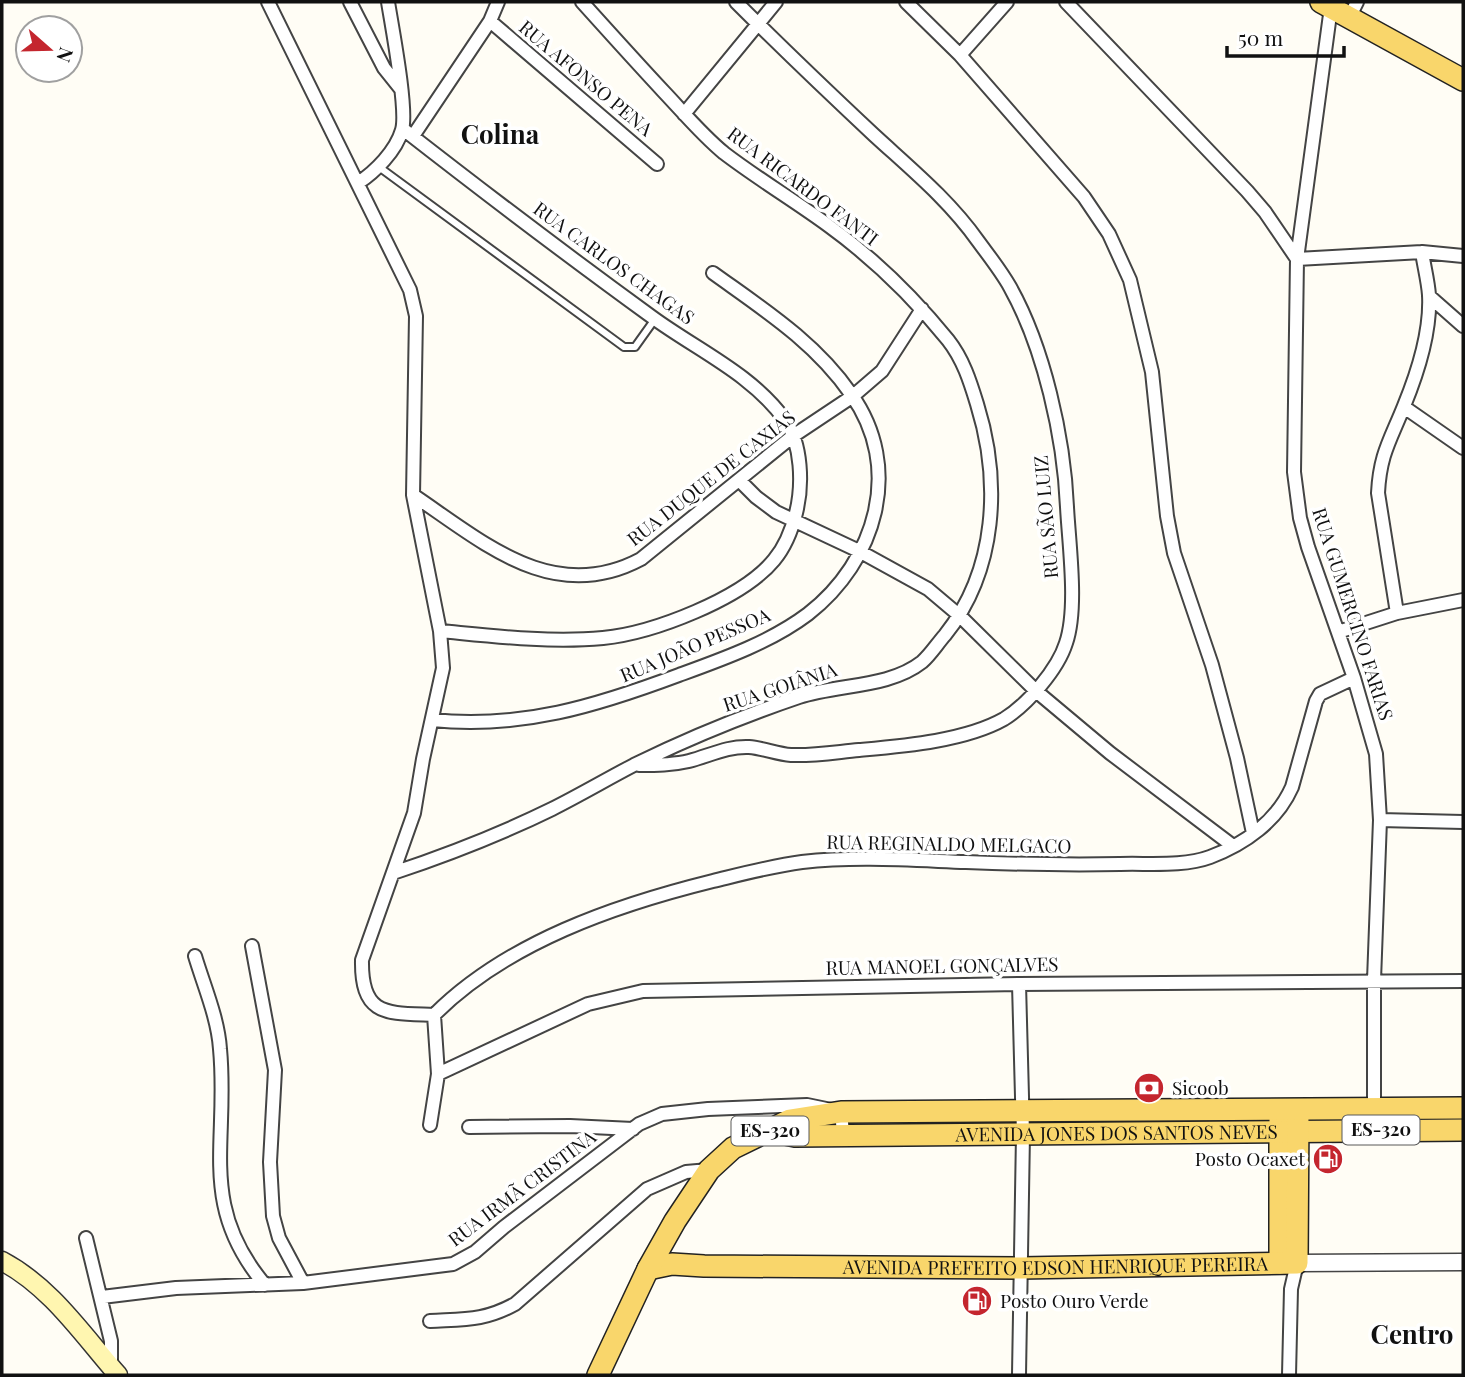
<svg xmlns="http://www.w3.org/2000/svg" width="1465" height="1377" font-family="'Playfair Display',serif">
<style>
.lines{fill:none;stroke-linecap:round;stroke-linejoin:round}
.service-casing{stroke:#444;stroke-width:10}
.minor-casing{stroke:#444;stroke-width:16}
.tertiary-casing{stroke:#444;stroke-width:19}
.secondary-casing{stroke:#333;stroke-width:21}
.primary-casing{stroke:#222;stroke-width:24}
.service{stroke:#fff;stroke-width:6}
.minor{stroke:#fff;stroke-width:12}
.tertiary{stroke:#fff;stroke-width:16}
.secondary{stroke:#fff6b0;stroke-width:18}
.primary{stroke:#f9d66b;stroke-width:21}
.labels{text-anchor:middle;stroke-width:7;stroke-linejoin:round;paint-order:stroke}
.shield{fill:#fff;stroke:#585858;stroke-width:2}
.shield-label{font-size:18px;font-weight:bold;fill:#111}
.street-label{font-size:19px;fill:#111;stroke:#fff}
.poi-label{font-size:19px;fill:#111;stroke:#fff;text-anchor:start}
.district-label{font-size:26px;font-weight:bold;fill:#111;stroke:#fff}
</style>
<rect width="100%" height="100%" fill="#fffdf5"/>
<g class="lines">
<g class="service-casing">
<path id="service" d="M379 167 624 347H635L655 319"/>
</g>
<g class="minor-casing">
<path id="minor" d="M268 2 410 290 416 316 413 495 440 631 443 668 423 759 414 813 362 960C361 1017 387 1013 434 1015
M350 2 384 68 400 88
M906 2 960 55 1084 197 1109 234 1130 280 1152 372 1167 516 1174 553 1212 665 1237 758 1253 833
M1066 2 1247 191 1265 212 1297 259
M1331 7 1297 259 1294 472 1300 518 1308 547 1354 678 1376 754 1380 820 1374 980V1130
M1349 18 1357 2
M490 21 657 164
M960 55 1007 2
M684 114 776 2
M403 129C485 193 568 256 652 317 697 350 752 374 785 420 802 444 803 485 796 513 792 529 785 547 774 560 742 599 653 633 603 638 549 643 493 636 440 631
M413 136 490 21 498 2
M358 183C375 172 396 151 402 130 408 110 392 27 388 2
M1297 259 1422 252 1463 256
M1429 296 1463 326
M1404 407 1463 448
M739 480 756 497 776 512 859 551 928 589 960 616 1036 691 1110 753 1233 846
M413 495C483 542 553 606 641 559L793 436 853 396 882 371 922 309
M1397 613 1378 493C1380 454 1390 441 1404 406 1418 372 1431 332 1429 295 1428 281 1424 266 1422 252
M1338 632 1397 613 1463 600
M432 720C522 729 596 706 679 675 723 659 771 642 808 614 876 561 904 468 851 394 815 342 763 309 713 273
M639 765C656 765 672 765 689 761 709 756 727 746 749 747 763 748 777 754 791 755 814 756 837 752 859 750 903 746 965 741 1004 719 1027 705 1058 669 1066 643 1078 608 1069 545 1067 507 1064 437 1044 348 1010 287 1001 271 989 256 978 241 949 200 911 169 874 135 827 91 781 47 736 2
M1380 820 1463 822
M393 873C447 855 501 834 552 809 580 795 607 779 634 765 687 739 743 716 799 697 838 684 889 688 922 662 931 654 937 644 945 635 997 570 1001 481 977 404 970 381 963 359 948 340 914 298 873 258 829 226 795 201 758 179 724 153 702 135 683 112 664 92 636 62 609 32 582 2
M252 946 275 1070 270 1162 273 1216 279 1238 303 1283
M195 956C204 986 218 1018 220 1049 229 1143 197 1204 265 1285
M434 1015C507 942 616 905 713 881 742 874 772 866 802 862 856 856 911 860 966 862 1017 864 1069 865 1120 864 1148 863 1183 867 1210 857 1245 844 1277 821 1292 787L1316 701 1320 694 1354 678
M438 1074 588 1004 643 991 1019 984 1463 981
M430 1125 438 1074 434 1015
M469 1127 570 1126 633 1129
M86 1238 111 1341V1367
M102 1297 176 1288 303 1283 453 1264 475 1252 504 1227 639 1124 662 1114 708 1109 807 1105 841 1112 843 1133
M430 1321C465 1319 484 1321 515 1304L647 1189 686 1172 709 1170
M1019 1375 1023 1134 1019 984
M1289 1375 1291 1289 1297 1263"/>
</g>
<g class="tertiary-casing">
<path id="tertiary" d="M1297 1263 1463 1262"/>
</g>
<g class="secondary-casing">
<path id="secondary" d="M2 1261C51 1287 82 1334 118 1375"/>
</g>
<g class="primary-casing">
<g id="primary">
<path d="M1321 2 1463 80"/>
<path d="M1280 1119V1263"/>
<path id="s1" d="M771 1131 795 1136 1463 1130"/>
<path id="s2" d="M648 1269 672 1264 704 1266 1021 1268 1297 1263 1298 1110"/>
<path d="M598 1375 648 1269 675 1221 709 1170 733 1148 790 1120 841 1112 1463 1108"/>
</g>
</g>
<use href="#service" class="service"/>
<use href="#minor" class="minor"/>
<use href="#tertiary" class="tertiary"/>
<use href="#secondary" class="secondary"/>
<use href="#primary" class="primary"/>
</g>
<defs>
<g id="bank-disc" transform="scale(1.575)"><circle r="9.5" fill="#c4262e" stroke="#fff"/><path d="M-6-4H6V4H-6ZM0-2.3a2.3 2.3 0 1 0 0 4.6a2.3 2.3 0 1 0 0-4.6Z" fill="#fff"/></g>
<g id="fuel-disc" transform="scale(1.575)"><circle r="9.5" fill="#c4262e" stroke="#fff"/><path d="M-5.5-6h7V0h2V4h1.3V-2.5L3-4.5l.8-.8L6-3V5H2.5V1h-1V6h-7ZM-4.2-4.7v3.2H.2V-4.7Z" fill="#fff"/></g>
</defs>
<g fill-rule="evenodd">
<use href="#bank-disc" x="1149" y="1088"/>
<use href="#fuel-disc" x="1328" y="1159"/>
<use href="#fuel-disc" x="977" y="1301"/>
</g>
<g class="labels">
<g class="shield">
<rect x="1342.5" y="1115.5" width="77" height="29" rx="5"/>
<rect x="731.5" y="1116.5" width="77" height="29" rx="5"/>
</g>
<g class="shield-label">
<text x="1381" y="1136">ES-320</text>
<text x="770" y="1137">ES-320</text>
</g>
<g class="street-label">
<text transform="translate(586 78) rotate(40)" y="7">RUA AFONSO PENA</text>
<text transform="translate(803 186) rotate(37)" y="7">RUA RICARDO FANTI</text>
<text transform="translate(614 263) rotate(36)" y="7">RUA CARLOS CHAGAS</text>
<text transform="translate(711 478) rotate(-38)" y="7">RUA DUQUE DE CAXIAS</text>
<text transform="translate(1046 517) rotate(-95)" y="7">RUA SÃO LUIZ</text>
<text transform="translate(1353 614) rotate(72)" y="7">RUA GUMERCINO FARIAS</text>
<text transform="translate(695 645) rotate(-23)" y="7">RUA JOÃO PESSOA</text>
<text transform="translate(780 687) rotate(-18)" y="7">RUA GOIÂNIA</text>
<text transform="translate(949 844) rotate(1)" y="7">RUA REGINALDO MELGACO</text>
<text transform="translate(942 966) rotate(-1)" y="7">RUA MANOEL GONÇALVES</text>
<text dy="7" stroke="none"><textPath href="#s1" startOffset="346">AVENIDA JONES DOS SANTOS NEVES</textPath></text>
<text transform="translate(522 1188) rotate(-37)" y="7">RUA IRMÃ CRISTINA</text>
<text dy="7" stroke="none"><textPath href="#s2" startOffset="408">AVENIDA PREFEITO EDSON HENRIQUE PEREIRA</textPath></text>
</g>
<g class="poi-label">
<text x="1172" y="1095">Sicoob</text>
<text x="1305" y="1166" text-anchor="end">Posto Ocaxet</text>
<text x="1000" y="1308">Posto Ouro Verde</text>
</g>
<g class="district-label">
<text x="500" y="144">Colina</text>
<text x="1412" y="1344">Centro</text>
</g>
</g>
<rect width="1465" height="1377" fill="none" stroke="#111111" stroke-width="7"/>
<g transform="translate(49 49) rotate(110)"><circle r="33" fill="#ffffff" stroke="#a0a0a0" stroke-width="2"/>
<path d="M0-5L12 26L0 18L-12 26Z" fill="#c4262e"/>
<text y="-10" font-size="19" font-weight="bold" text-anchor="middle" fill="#111111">N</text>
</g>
<path d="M1227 46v10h117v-10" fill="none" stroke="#111111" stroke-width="3.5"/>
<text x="1238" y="46" font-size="21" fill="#111111" stroke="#ffffff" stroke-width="5" paint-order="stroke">50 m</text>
</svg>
